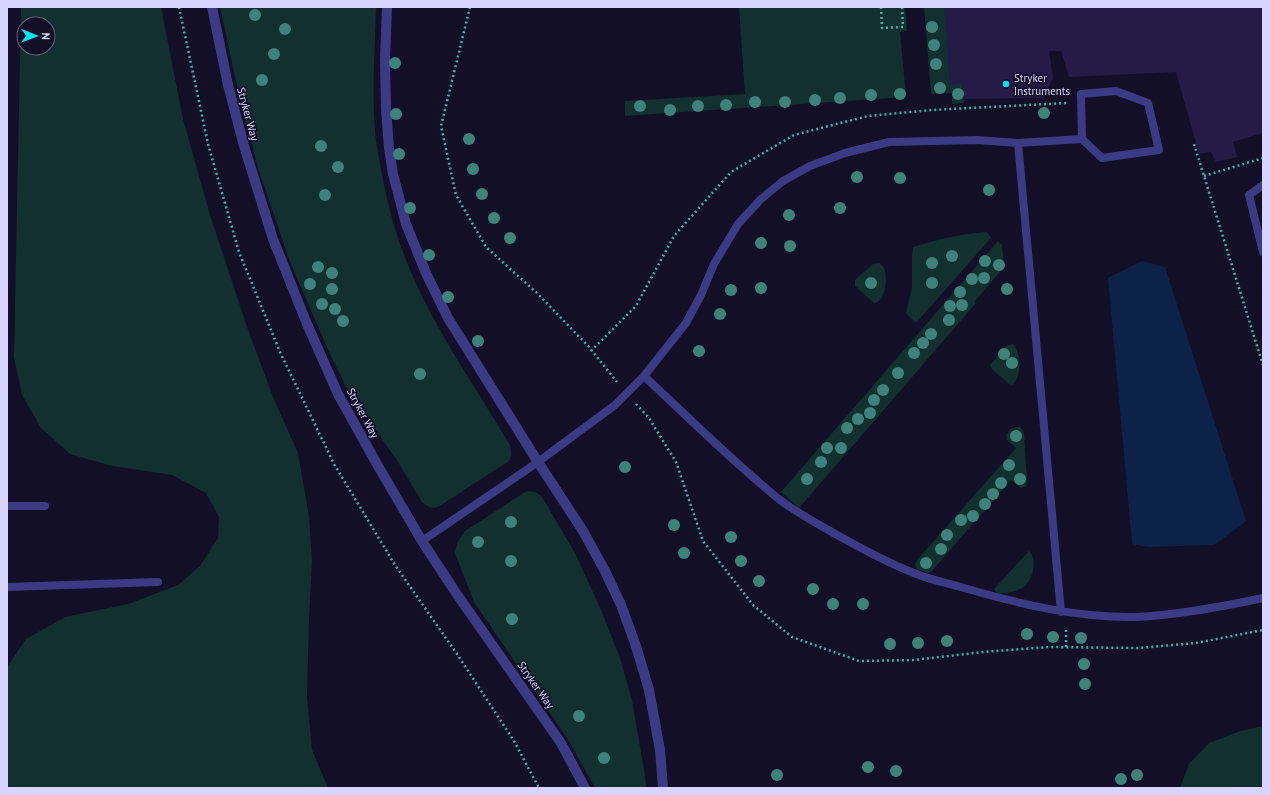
<svg xmlns="http://www.w3.org/2000/svg" width="1270" height="795" font-family="'PT Sans',sans-serif">
<style>
.green{fill:#12302f;fill-rule:evenodd}
.water{fill:#0c2248}
.building{fill:#241b47}
.lines{fill:none;stroke-linecap:round;stroke-linejoin:round}
.path{stroke:#2fb8b0;stroke-width:2.5;stroke-dasharray:2 3;stroke-linecap:butt}
.service{stroke:#3d3a85;stroke-width:8}
.minor{stroke:#3d3a85;stroke-width:10}
.tree{fill:#3d827b}
.poi-dot{fill:#00e5ff;stroke:#130f26;stroke-width:1.5}
.labels{text-anchor:middle;stroke-width:3;stroke-linejoin:round;paint-order:stroke}
.poi-label{font-size:11px;fill:#d9d4ff;stroke:#130f26;text-anchor:start}
.street-label{font-size:11px;fill:#d9d4ff;stroke:#130f26}
</style>
<rect width="100%" height="100%" fill="#130f26"/>
<path class="green" d="M21 7H161L183 119 210 215 247 327 273 397 298 453 309 516 312 561 309 620 307 697 312 750 328 788H7V667L26 639 65 617 128 604 178 585 200 566 218 538 219 517 206 493 172 475 112 466 70 454 41 428 22 395 14 357ZM24 24H48V48H24Z
M220 7H376C375 51 371 96 376 140 382 180 391 223 406 260 431 324 475 386 510 445 511 451 512 455 509 461L438 507C431 509 428 507 422 502L398 462 346 387 329 352 290 262 258 168 236 82Z
M739 7H905L907 31 900 32 906 97 625 116V101L745 94Z
M924 7H944L962 83 964 103 952 104V93L931 94Z
M987 232 991 238 916 323 906 313 912 287V255L913 247C939 239 961 234 987 232Z
M998 241 1002 245 1004 267 975 301 976 303 799 508 781 492Z
M879 263C882 265 882 265 884 268 888 275 886 303 874 303L855 286V280L873 264Z
M1013 344C1021 351 1022 379 1012 385L1009 384 991 368 990 365 1006 346Z
M1017 427H1020L1024 433 1027 480 1026 486 1021 488 1011 480 931 572 928 573 917 569 915 564 917 560 1016 448 1007 440 1006 435 1011 429Z
M529 491 537 493 542 497 575 553 602 612 620 658 632 700 645 776 646 788H595L567 738 474 602 455 553 457 543 465 531 525 492Z
M1029 551C1038 559 1033 579 1025 586 1017 592 1006 594 997 593L994 589Z
M1263 726V788H1180L1189 764 1209 743 1240 731Z"/>
<path class="water" d="M1142 261 1165 267 1246 521 1214 545 1148 547 1132 544 1108 278Z"/>
<path class="building" d="M944 7H1263V133L1233 142 1237 157 1216 162 1211 152 1199 154 1176 72 1069 77 1061 51H1049L1053 78 1044 98 963 99 962 83 950 85Z"/>
<g class="lines">
<path class="path" d="M179 7 208 144 239 252 280 352 334 464 395 565 457 654 514 741 539 788
M470 7 441 126 456 195 486 247 538 294 589 347 617 382
M881 7 882 28 903 27 902 7
M1194 144 1263 365
M1204 176 1263 158
M591 351 636 306 674 236 731 172 794 135 868 116 932 110 1067 103
M636 404 649 418 676 462 703 541 753 605 792 637 859 661 914 660 983 652 1049 647 1139 648 1196 643 1263 630
M1066 647V630"/>
<path class="service" d="M1018 143 1061 612
M1263 185 1249 195 1263 252
M644 376C688 417 733 462 780 500 799 514 819 525 839 536 864 550 888 563 914 573 930 580 948 583 964 588 1020 604 1077 618 1136 617 1179 615 1221 607 1263 598
M7 506H45
M422 541 538 462 615 405 644 376 686 323 701 295 714 264 738 224 761 199 783 181 810 166 845 153 889 142 977 140 1018 143 1082 139 1102 158 1159 150 1148 103 1116 91 1081 94 1082 139
M7 587 158 582"/>
<path class="minor" d="M212 7 228 85 244 146 273 239 307 324 338 394 378 466 422 541 456 593 561 743 585 788
M387 7 385 60 386 109 389 148 393 174 406 224 426 273 448 318 538 462 583 531 605 571 621 605 636 646 649 690 660 750 663 788"/>
</g>
<g class="tree">
<circle cx="255" cy="15" r="6"/>
<circle cx="932" cy="27" r="6"/>
<circle cx="285" cy="29" r="6"/>
<circle cx="934" cy="45" r="6"/>
<circle cx="274" cy="54" r="6"/>
<circle cx="395" cy="63" r="6"/>
<circle cx="936" cy="64" r="6"/>
<circle cx="262" cy="80" r="6"/>
<circle cx="940" cy="88" r="6"/>
<circle cx="900" cy="94" r="6"/>
<circle cx="958" cy="94" r="6"/>
<circle cx="871" cy="95" r="6"/>
<circle cx="840" cy="98" r="6"/>
<circle cx="815" cy="100" r="6"/>
<circle cx="755" cy="102" r="6"/>
<circle cx="785" cy="102" r="6"/>
<circle cx="726" cy="105" r="6"/>
<circle cx="640" cy="106" r="6"/>
<circle cx="698" cy="106" r="6"/>
<circle cx="670" cy="110" r="6"/>
<circle cx="1044" cy="113" r="6"/>
<circle cx="396" cy="114" r="6"/>
<circle cx="469" cy="139" r="6"/>
<circle cx="321" cy="146" r="6"/>
<circle cx="399" cy="154" r="6"/>
<circle cx="338" cy="167" r="6"/>
<circle cx="473" cy="169" r="6"/>
<circle cx="857" cy="177" r="6"/>
<circle cx="900" cy="178" r="6"/>
<circle cx="989" cy="190" r="6"/>
<circle cx="482" cy="194" r="6"/>
<circle cx="325" cy="195" r="6"/>
<circle cx="410" cy="208" r="6"/>
<circle cx="840" cy="208" r="6"/>
<circle cx="789" cy="215" r="6"/>
<circle cx="494" cy="218" r="6"/>
<circle cx="510" cy="238" r="6"/>
<circle cx="761" cy="243" r="6"/>
<circle cx="790" cy="246" r="6"/>
<circle cx="429" cy="255" r="6"/>
<circle cx="952" cy="256" r="6"/>
<circle cx="985" cy="261" r="6"/>
<circle cx="932" cy="263" r="6"/>
<circle cx="999" cy="265" r="6"/>
<circle cx="318" cy="267" r="6"/>
<circle cx="332" cy="273" r="6"/>
<circle cx="984" cy="278" r="6"/>
<circle cx="972" cy="279" r="6"/>
<circle cx="871" cy="283" r="6"/>
<circle cx="932" cy="283" r="6"/>
<circle cx="310" cy="284" r="6"/>
<circle cx="761" cy="288" r="6"/>
<circle cx="332" cy="289" r="6"/>
<circle cx="1007" cy="289" r="6"/>
<circle cx="731" cy="290" r="6"/>
<circle cx="960" cy="292" r="6"/>
<circle cx="448" cy="297" r="6"/>
<circle cx="322" cy="304" r="6"/>
<circle cx="962" cy="305" r="6"/>
<circle cx="950" cy="306" r="6"/>
<circle cx="335" cy="309" r="6"/>
<circle cx="720" cy="314" r="6"/>
<circle cx="949" cy="320" r="6"/>
<circle cx="343" cy="321" r="6"/>
<circle cx="931" cy="334" r="6"/>
<circle cx="478" cy="341" r="6"/>
<circle cx="923" cy="343" r="6"/>
<circle cx="699" cy="351" r="6"/>
<circle cx="914" cy="353" r="6"/>
<circle cx="1004" cy="354" r="6"/>
<circle cx="1012" cy="363" r="6"/>
<circle cx="898" cy="373" r="6"/>
<circle cx="420" cy="374" r="6"/>
<circle cx="883" cy="390" r="6"/>
<circle cx="874" cy="400" r="6"/>
<circle cx="870" cy="413" r="6"/>
<circle cx="858" cy="419" r="6"/>
<circle cx="847" cy="428" r="6"/>
<circle cx="1016" cy="436" r="6"/>
<circle cx="827" cy="448" r="6"/>
<circle cx="841" cy="448" r="6"/>
<circle cx="821" cy="462" r="6"/>
<circle cx="1009" cy="465" r="6"/>
<circle cx="625" cy="467" r="6"/>
<circle cx="807" cy="479" r="6"/>
<circle cx="1020" cy="479" r="6"/>
<circle cx="1001" cy="483" r="6"/>
<circle cx="993" cy="494" r="6"/>
<circle cx="985" cy="504" r="6"/>
<circle cx="973" cy="516" r="6"/>
<circle cx="961" cy="520" r="6"/>
<circle cx="511" cy="522" r="6"/>
<circle cx="674" cy="525" r="6"/>
<circle cx="947" cy="535" r="6"/>
<circle cx="731" cy="537" r="6"/>
<circle cx="478" cy="542" r="6"/>
<circle cx="941" cy="549" r="6"/>
<circle cx="684" cy="553" r="6"/>
<circle cx="511" cy="561" r="6"/>
<circle cx="741" cy="561" r="6"/>
<circle cx="926" cy="563" r="6"/>
<circle cx="759" cy="581" r="6"/>
<circle cx="813" cy="589" r="6"/>
<circle cx="833" cy="604" r="6"/>
<circle cx="863" cy="604" r="6"/>
<circle cx="512" cy="619" r="6"/>
<circle cx="1027" cy="634" r="6"/>
<circle cx="1053" cy="637" r="6"/>
<circle cx="1081" cy="638" r="6"/>
<circle cx="947" cy="641" r="6"/>
<circle cx="918" cy="643" r="6"/>
<circle cx="890" cy="644" r="6"/>
<circle cx="1084" cy="664" r="6"/>
<circle cx="1085" cy="684" r="6"/>
<circle cx="579" cy="716" r="6"/>
<circle cx="604" cy="758" r="6"/>
<circle cx="868" cy="767" r="6"/>
<circle cx="896" cy="771" r="6"/>
<circle cx="777" cy="775" r="6"/>
<circle cx="1137" cy="775" r="6"/>
<circle cx="1121" cy="779" r="6"/>
</g>
<circle class="poi-dot" cx="1006" cy="84" r="4"/>
<g class="labels">
<g class="poi-label">
<text x="1014" y="82">Stryker<tspan x="1014" dy="13">Instruments</tspan></text>
</g>
<g class="street-label">
<text transform="translate(248 114) rotate(75)" y="4">Stryker Way</text>
<text transform="translate(363 413) rotate(62)" y="4">Stryker Way</text>
<text transform="translate(536 685) rotate(55)" y="4">Stryker Way</text>
</g>
</g>
<rect width="1270" height="795" fill="none" stroke="#d9d4ff" stroke-width="16"/>
<g transform="translate(36 36) rotate(91)"><circle r="19" fill="#130f26" stroke="#625e7d"/>
<path d="M0-3L7 15L0 10L-7 15Z" fill="#00e5ff"/>
<text y="-6" font-size="11" font-weight="bold" text-anchor="middle" fill="#d9d4ff">N</text>
</g>
</svg>
